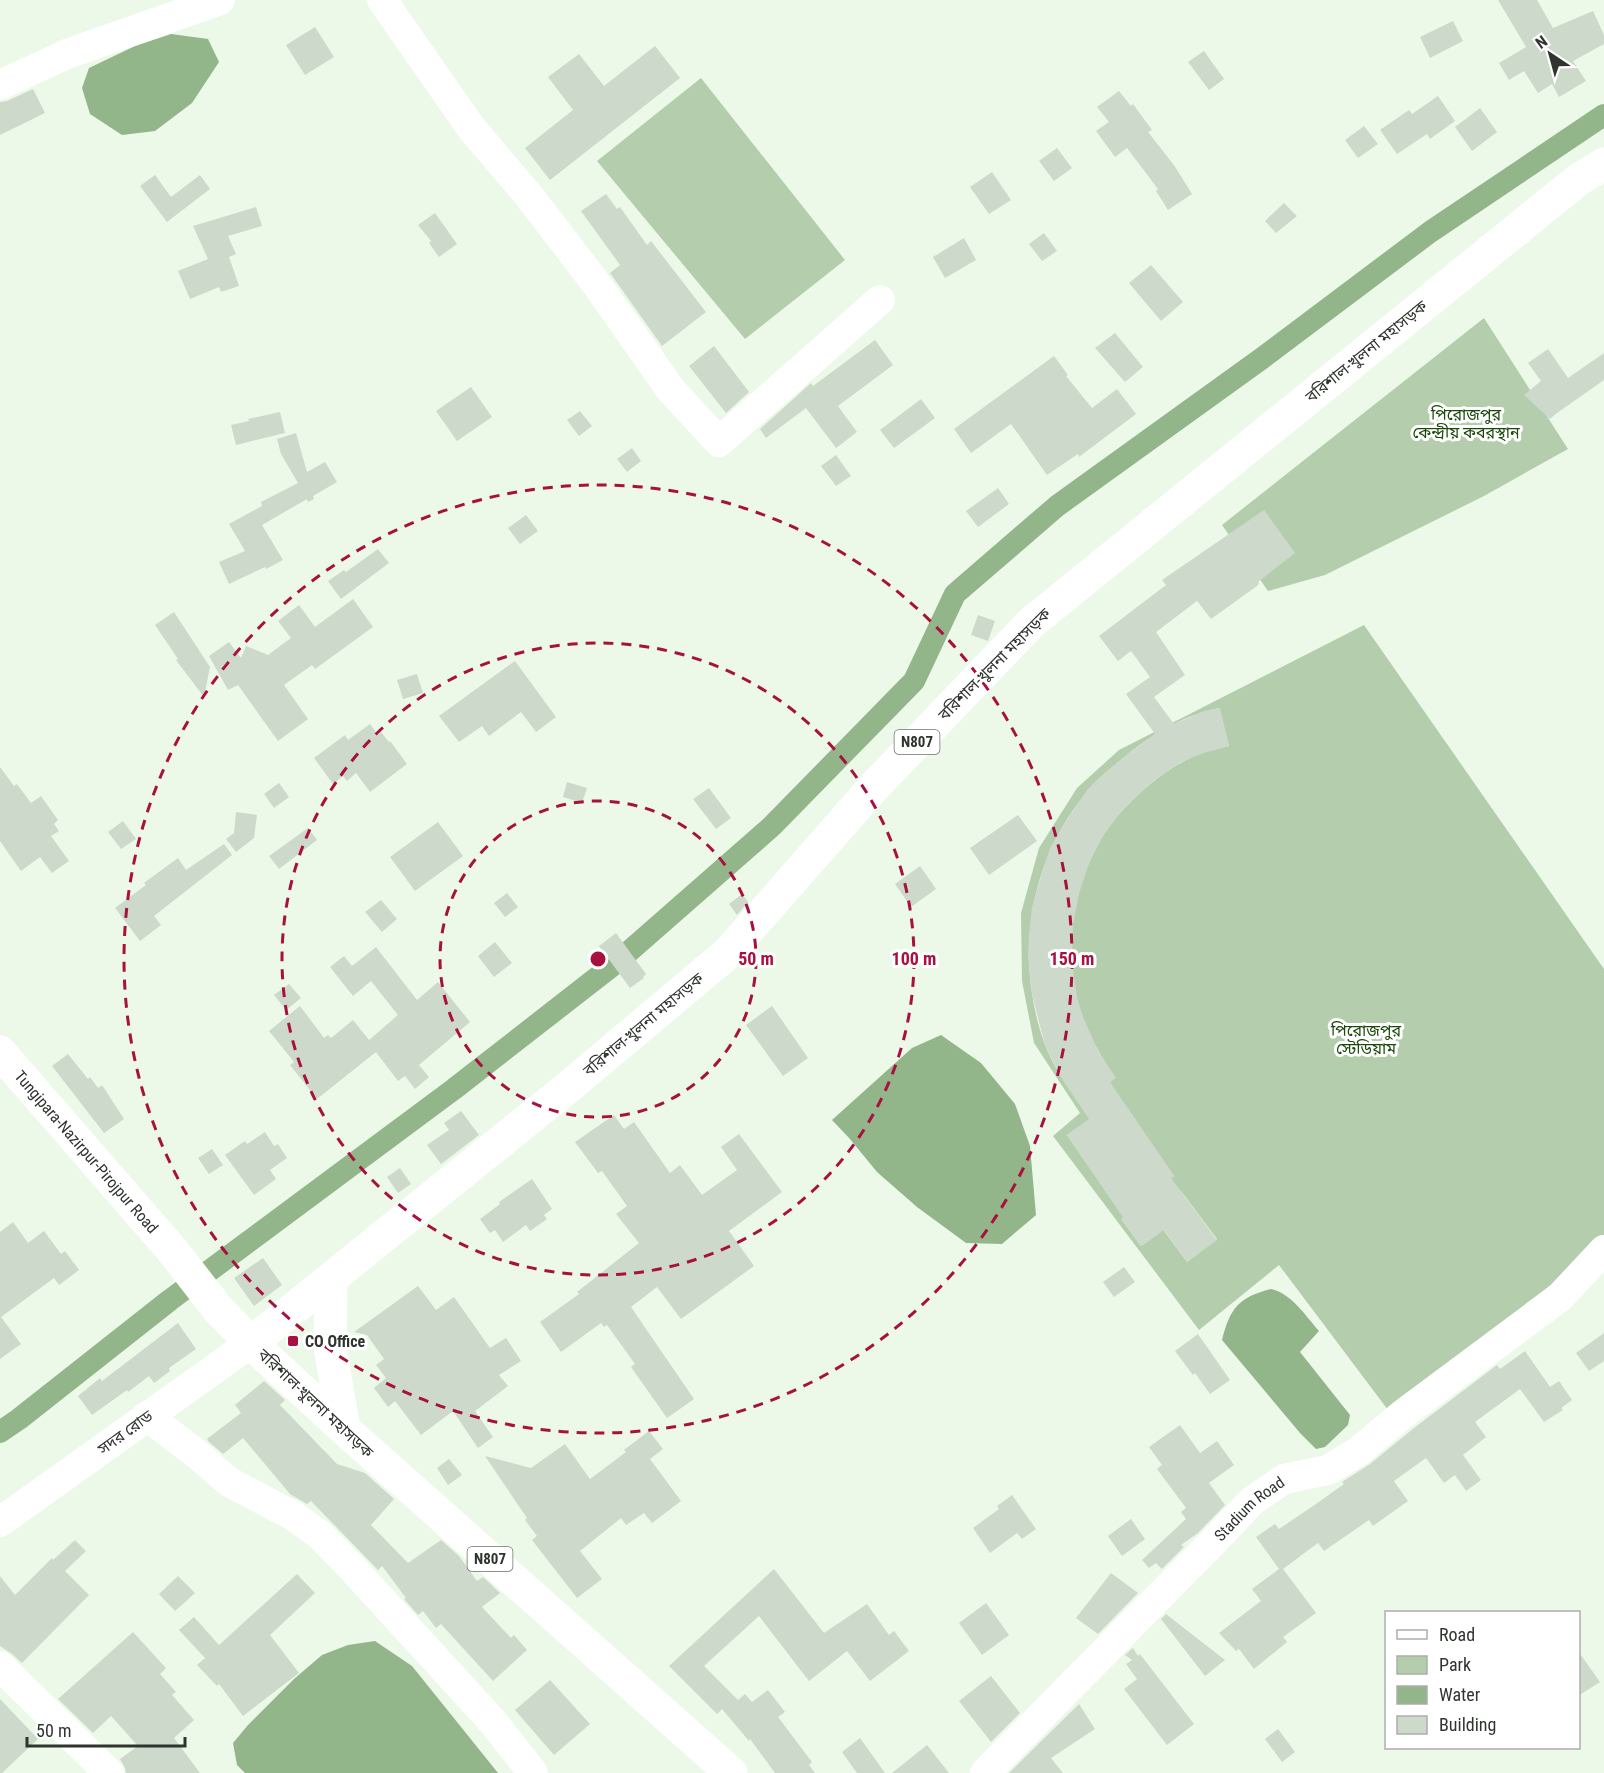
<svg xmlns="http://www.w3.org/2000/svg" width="1604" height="1773" font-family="'Roboto Condensed','Noto Sans Bengali',sans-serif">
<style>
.green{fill:#b4cead;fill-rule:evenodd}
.water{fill:#92b589}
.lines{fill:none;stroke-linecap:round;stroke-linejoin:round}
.canal{stroke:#92b589;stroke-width:22}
.building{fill:#cdd9ca}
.minor{stroke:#fff;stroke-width:30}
.major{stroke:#fff;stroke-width:33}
.highway{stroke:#fff;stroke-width:33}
.ring{fill:none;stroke:#a8113f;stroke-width:3;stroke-dasharray:10 8}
.poi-dot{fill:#a8113f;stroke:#fff;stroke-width:2}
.labels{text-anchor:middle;stroke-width:6;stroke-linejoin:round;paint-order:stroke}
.shield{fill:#fff;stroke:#6d716d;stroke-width:1.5}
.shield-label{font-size:15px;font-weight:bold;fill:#2f342e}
.street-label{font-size:16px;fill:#2f342e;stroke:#fff}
.park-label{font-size:16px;fill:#1a4809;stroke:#fff}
.poi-label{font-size:16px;font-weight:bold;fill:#2f342e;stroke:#fff;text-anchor:start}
.centre{fill:#a8113f;stroke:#fff;stroke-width:3}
.ring-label{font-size:18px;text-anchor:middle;font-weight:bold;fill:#a8113f;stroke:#fff;stroke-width:6;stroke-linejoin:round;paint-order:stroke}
</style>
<rect width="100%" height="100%" fill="#ecf9e9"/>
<path class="green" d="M701 78 845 260 745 339 597 161Z
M1484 318 1568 449 1484 496 1325 575 1268 591 1222 525Z
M1364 625 1604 969V1242L1391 1414 1279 1265 1199 1330 1053 1136 1080 1113 1034 1043 1022 981 1021 913 1039 848 1077 788 1119 750ZM1219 708 1229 746C1196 751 1166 769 1141 792 1130 802 1119 813 1110 825 1072 879 1060 956 1083 1018 1091 1040 1103 1059 1115 1078L1079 1104C1067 1085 1053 1066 1045 1045 1014 959 1028 862 1087 792 1095 781 1106 772 1116 764 1146 738 1180 716 1219 708ZM1120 1098 1174 1176 1120 1212 1067 1135ZM1181 1191 1217 1239 1187 1262 1151 1213ZM1121 1219 1158 1234 1141 1246Z"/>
<path class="water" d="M171 34 208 39 219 62 192 103 155 131 122 135 90 114 82 88 89 68 135 46Z
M941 1035 981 1063 1015 1104 1030 1146 1036 1215 1002 1244 966 1243 917 1207 877 1172 850 1139 832 1120 912 1048Z
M1271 1289C1292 1294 1305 1315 1319 1331L1300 1352 1350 1415 1348 1425 1325 1447 1316 1449 1300 1433 1222 1340C1230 1308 1239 1297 1271 1289Z
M375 1641 412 1666 498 1773H245L237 1765 233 1743 248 1725 294 1679 322 1655 348 1645Z"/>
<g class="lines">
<path class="canal" d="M0 1432 19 1419 170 1300 454 1089 617 962 772 826 914 681 955 594 1057 506 1261 359 1430 232 1604 115"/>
</g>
<path class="building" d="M1498 0H1537L1553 28 1593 11 1604 35V44L1573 61 1586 81 1559 97 1552 84 1538 93 1524 71 1509 80 1499 63 1526 47Z
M1453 21 1463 41 1430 58 1420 37Z
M315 27 334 57 305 75 286 45Z
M655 46 680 78 550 180 525 148 573 110 548 77 579 54 604 86Z
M1204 51 1224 79 1209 90 1188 62Z
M33 89 45 113 0 135V102L7 101Z
M1119 91 1131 106 1133 104 1152 130 1148 132 1174 165 1192 194 1168 210 1156 191 1158 189 1127 148 1115 157 1096 131 1109 122 1097 107Z
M1438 96 1455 121 1430 139 1427 134 1397 154 1380 130 1409 110 1412 114Z
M1480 108 1497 132 1472 151 1455 127Z
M1364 126 1378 144 1358 158 1345 140Z
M1057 148 1072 168 1054 181 1039 161Z
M992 172 1011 200 989 214 970 187Z
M155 175 171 197 200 175 210 189 167 222 140 186Z
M606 194 617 209 620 207 647 245 651 241 706 312 662 346 610 273 620 265 581 211Z
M1284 203 1297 216 1276 233 1265 221Z
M256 207 262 226 228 236 236 254 229 257 239 286 221 292 219 287 190 299 178 271 208 259 193 226Z
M435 213 457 244 439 257 429 243 431 241 418 225Z
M1044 233 1057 251 1042 261 1029 244Z
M964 238 976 260 945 278 933 257Z
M1151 265 1183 302 1161 321 1129 283Z
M1115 333 1143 367 1125 382 1095 348Z
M875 340 893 365 838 406 857 432 836 448 806 408 766 438 760 429 811 383 813 386Z
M714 346 749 392 726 413 689 366Z
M1548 349 1568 378 1604 353V380L1557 413 1550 419 1524 395 1541 381 1528 363Z
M1054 356 1068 375 1066 376 1092 408 1117 389 1136 414 1079 457 1078 454 1047 475 1011 424 971 453 954 429Z
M471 387 492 417 457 441 436 411Z
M921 399 935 418 894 448 880 430Z
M580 411 592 426 579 436 567 420Z
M280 412 285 433 236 445 231 425 249 421 248 419Z
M296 433 307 472 325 462 337 482 313 496 314 499 308 502 307 499 262 525 283 560 266 569 265 567 229 584 219 562 245 551 229 524 262 506 261 502 298 483 281 454 277 439Z
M632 448 641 461 627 472 617 459Z
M836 455 851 476 836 486 821 466Z
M998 488 1009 504 978 527 966 511Z
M1264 510 1295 553 1258 582 1259 583 1257 586 1211 619 1197 601 1156 632 1185 675 1154 697 1174 724 1204 711 1220 708 1229 746 1204 753 1181 762 1153 781 1125 807 1104 834 1088 865 1079 894 1073 924 1072 962 1077 998 1083 1017 1098 1051 1116 1078 1110 1082 1174 1176 1171 1178 1217 1240 1187 1262 1164 1230 1141 1246 1121 1219 1123 1217 1067 1135 1089 1119 1062 1079 1045 1046 1032 994 1028 956 1029 937 1032 907 1042 873 1050 848 1067 820 1087 790 1099 778 1128 754 1155 734 1126 694 1150 677 1131 651 1118 661 1099 636 1166 585 1162 580Z
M526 515 538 531 520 544 508 528Z
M378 549 389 563 341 599 328 581 344 570 346 572Z
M353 599 373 627 315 669 312 665 284 685 308 719 278 741 238 685 228 690 209 656 229 642 241 658 246 646 268 655 291 638 278 621 299 605 315 627Z
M174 612 210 667 204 697 176 660 178 659 155 625Z
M978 615 995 621 988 641 971 635Z
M515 661 556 717 536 732 521 712 489 736 482 726 459 742 439 716Z
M417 674 423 693 403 699 397 680Z
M370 724 378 735 381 732 389 742 390 741 407 764 370 792 356 773 347 781 343 776 333 784 314 758 345 735 348 740Z
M0 767 14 786 17 784 31 803 41 796 58 820 54 824 59 831 51 836 69 861 52 873 40 857 21 871 0 841Z
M567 782 587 788 582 803 563 797Z
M279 783 289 797 274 808 264 794Z
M709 788 731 818 716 829 693 799Z
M236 812 257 815 254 838 236 852 226 839 234 833Z
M1018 815 1037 841 989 875 970 848Z
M123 821 136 839 121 849 108 832Z
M438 822 463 856 415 891 390 857Z
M308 828 317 840 279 869 269 856Z
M224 844 232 855 154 916 161 925 140 941 115 908 146 885 144 883 178 858 186 870Z
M920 866 936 889 911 907 895 884Z
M507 893 518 907 505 917 494 903Z
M742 894 748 902 737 915 729 904Z
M381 900 397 919 382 932 365 912Z
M616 933 646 974 643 977 644 978 630 988 599 946Z
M495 942 512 963 494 977 478 956Z
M376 947 417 1000 438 982 470 1022 419 1065 429 1077 415 1089 405 1076 398 1081 376 1052 317 1099 290 1065 294 1062 269 1031 300 1006 324 1038 328 1035 331 1038 353 1020 369 1040 398 1015 371 981 353 996 330 967 344 956 352 966Z
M289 984 301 998 286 1010 274 995Z
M772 1006 808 1058 783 1076 746 1025Z
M68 1054 88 1079 90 1077 98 1088 102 1085 124 1119 104 1133 52 1066Z
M461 1111 479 1135 441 1164 427 1145 449 1130 444 1123Z
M614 1115 624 1129 634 1122 670 1173 680 1165 702 1195 737 1170 721 1147 739 1134 782 1192 729 1231 754 1266 681 1319 657 1287 631 1307 694 1399 667 1418 631 1367 635 1364 607 1325 604 1327 601 1323 561 1352 540 1322 579 1294 577 1292 639 1243 616 1214 627 1206 602 1171 598 1173 575 1142Z
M265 1132 274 1146 278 1144 287 1158 270 1170 276 1179 254 1195 225 1155 245 1141 247 1144Z
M212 1149 223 1165 209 1174 198 1158Z
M400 1168 411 1184 398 1193 387 1177Z
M532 1179 552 1209 544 1215 547 1219 530 1231 526 1225 503 1242 495 1230 490 1233 480 1219 500 1204 499 1202Z
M13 1222 28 1243 44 1231 61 1254 65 1251 79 1270 59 1285 54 1278 1 1317 21 1344 0 1359V1232Z
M263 1258 282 1285 254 1306 234 1278Z
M1124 1267 1135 1282 1114 1297 1103 1282Z
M418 1286 436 1310 454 1297 490 1348 506 1338 521 1361 499 1375 508 1386 475 1411 493 1437 478 1448 453 1411 421 1435 395 1401 388 1407 374 1388 386 1378 376 1365 384 1359 367 1335 354 1332Z
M178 1323 196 1349 169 1368 170 1371 154 1383 149 1376 128 1392 127 1390 92 1415 78 1396 100 1378 102 1381Z
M1604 1333V1361L1589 1371 1576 1353Z
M1198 1334 1230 1380 1210 1394 1195 1373 1193 1375 1175 1351Z
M1525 1351 1550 1387 1559 1381 1572 1400 1561 1408 1563 1410 1544 1422 1520 1389 1475 1422 1486 1437 1463 1455 1481 1480 1466 1491 1455 1475 1444 1483 1426 1458 1394 1481 1408 1501 1373 1526 1369 1520 1324 1551 1318 1543 1283 1569 1316 1613 1283 1637 1287 1642 1254 1669 1239 1649 1236 1651 1219 1633 1261 1601 1252 1589 1279 1569 1256 1537 1275 1524 1279 1529 1313 1506 1344 1484 1342 1482 1370 1464 1414 1428 1497 1365 1500 1369Z
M264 1381 285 1400 280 1405 337 1464 365 1473 394 1499 371 1525 408 1563 441 1540 459 1556 477 1581 483 1577 500 1593 482 1607 511 1638 514 1635 527 1650 493 1681 441 1624 436 1628 423 1611 418 1615 404 1599 406 1598 382 1566 378 1570 311 1501 307 1504 290 1494 243 1438 223 1454 209 1442 207 1439 241 1413 235 1405Z
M1180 1425 1200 1453 1217 1441 1234 1465 1209 1483 1225 1505 1198 1533 1181 1545 1184 1547 1162 1569 1156 1563 1149 1568 1142 1560 1186 1519 1181 1512 1186 1508 1157 1469 1162 1465 1149 1447Z
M649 1431 663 1449 650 1459 681 1501 652 1523 644 1513 626 1525 621 1518 580 1551 602 1579 577 1598 532 1540 537 1536 525 1520 527 1518 485 1456 531 1468 565 1444 590 1479 626 1452 624 1450Z
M449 1459 462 1475 448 1485 437 1468Z
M1012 1495 1036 1529 1022 1539 1017 1533 990 1553 973 1528 999 1509 997 1506Z
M1131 1519 1145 1539 1122 1556 1108 1536Z
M75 1540 86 1551 65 1571 89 1595 22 1663 12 1654 0 1646V1576L15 1595 52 1558 53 1560Z
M774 1569 824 1633 867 1604 889 1635 894 1631 909 1651 870 1681 847 1651 809 1681 759 1616 704 1666 738 1700 745 1694 752 1702 768 1690 785 1712 778 1717 812 1762 809 1765 815 1773H775L750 1739 749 1741 722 1709 717 1714 669 1666Z
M1111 1573 1138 1593 1098 1634 1076 1618Z
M297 1574 315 1593 270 1635 299 1673 243 1716 219 1684 217 1686 197 1665 205 1658 179 1630 194 1617 219 1645Z
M178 1576 195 1593 175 1611 159 1594Z
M986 1603 1009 1635 982 1655 959 1623Z
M1166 1614 1225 1660 1205 1676 1161 1619Z
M133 1632 166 1668 160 1674 176 1692 172 1695 194 1720 174 1738 200 1773H126L125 1768 120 1759 138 1746 111 1716 93 1733 58 1699Z
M1133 1648 1138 1656 1140 1654 1194 1724 1167 1745 1124 1689 1137 1679 1126 1664 1132 1660 1125 1655Z
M1578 1651 1600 1682 1578 1696Z
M991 1676 1020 1713 991 1742 959 1701Z
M550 1680 590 1724 554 1755 515 1710Z
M0 1699 38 1739 2 1773H0Z
M1079 1704 1095 1729 1051 1758 1063 1773H1009Z
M1278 1729 1295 1752 1282 1762 1265 1739Z
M860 1738 885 1773H857L842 1752Z
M927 1745 949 1773H892Z"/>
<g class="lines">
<g class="minor">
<path d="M382 0 472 129 529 196 595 282 671 390 719 442 880 300"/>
<path d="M0 85 67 54 220 0"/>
<path d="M147 1416 198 1455 229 1482 292 1515 319 1534 353 1569 493 1722 533 1773"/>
<path d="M0 1522 251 1343"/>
<path d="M0 1666 109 1773"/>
<path id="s1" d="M985 1773 1215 1540 1252 1501 1284 1479 1328 1470 1359 1451 1403 1414 1560 1297 1604 1250"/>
</g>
<path class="major" id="s2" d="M0 1052 172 1250 218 1309 251 1343"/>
<path class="highway" d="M331 1280 330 1347 344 1429
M731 1773 344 1429 251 1343 566 1089 728 953 872 789 1031 623 1578 180 1604 164"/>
</g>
<g class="ring">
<circle cx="598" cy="959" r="158"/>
<circle cx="598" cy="959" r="316"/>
<circle cx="598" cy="959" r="474"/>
</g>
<rect class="poi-dot" x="287" y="1335" width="12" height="12" rx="3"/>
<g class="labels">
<g class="shield">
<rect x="894.5" y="730" width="45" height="24" rx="4.5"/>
<rect x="467.5" y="1547" width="45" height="24" rx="4.5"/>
</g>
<g class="shield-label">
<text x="917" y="747">N807</text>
<text x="490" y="1564">N807</text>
</g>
<g class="street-label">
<text transform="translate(1366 351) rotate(-39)" y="6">বরিশাল-খুলনা মহাসড়ক</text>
<text transform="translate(994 664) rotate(-45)" y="6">বরিশাল-খুলনা মহাসড়ক</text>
<text transform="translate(643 1024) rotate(-40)" y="6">বরিশাল-খুলনা মহাসড়ক</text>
<text dy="6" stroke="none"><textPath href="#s2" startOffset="132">Tungipara-Nazirpur-Pirojpur Road</textPath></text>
<text transform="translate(316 1403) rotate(43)" y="6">বরিশাল-খুলনা মহাসড়ক</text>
<text transform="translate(125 1432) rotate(-36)" y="6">সদর রোড</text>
<text dy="6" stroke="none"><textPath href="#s1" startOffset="374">Stadium Road</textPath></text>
</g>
<g class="park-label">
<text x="1466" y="420">পিরোজপুর<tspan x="1466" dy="18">কেন্দ্রীয় কবরস্থান</tspan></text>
<text x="1366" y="1036">পিরোজপুর<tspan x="1366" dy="18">স্টেডিয়াম</tspan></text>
</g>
<g class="poi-label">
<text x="305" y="1347">CO Office</text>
</g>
</g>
<circle cx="598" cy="959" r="9" class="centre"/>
<g class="ring-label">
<text x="756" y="965">50 m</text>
<text x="914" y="965">100 m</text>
<text x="1072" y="965">150 m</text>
</g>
<rect x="1385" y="1611" width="195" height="138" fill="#ffffff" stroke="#acaeab" stroke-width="1.5"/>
<rect x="1397" y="1630" width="30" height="9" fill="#ffffff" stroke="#acaeab" stroke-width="1.5"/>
<text x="1439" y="1641" font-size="18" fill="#2f342e">Road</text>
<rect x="1397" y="1656" width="30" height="18" fill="#b4cead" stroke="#acaeab" stroke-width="1.5"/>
<text x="1439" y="1671" font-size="18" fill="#2f342e">Park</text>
<rect x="1397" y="1686" width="30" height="18" fill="#92b589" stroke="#acaeab" stroke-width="1.5"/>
<text x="1439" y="1701" font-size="18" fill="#2f342e">Water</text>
<rect x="1397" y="1716" width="30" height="18" fill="#cdd9ca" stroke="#acaeab" stroke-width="1.5"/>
<text x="1439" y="1731" font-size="18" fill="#2f342e">Building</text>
<g transform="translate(1550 54) rotate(324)" stroke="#ffffff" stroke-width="4.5" paint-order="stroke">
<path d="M0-4.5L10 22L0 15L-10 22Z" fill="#2f342e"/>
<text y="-9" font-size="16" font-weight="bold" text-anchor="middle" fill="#2f342e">N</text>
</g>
<path d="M27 1737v9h158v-9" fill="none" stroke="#2f342e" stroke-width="3"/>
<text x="36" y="1737" font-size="18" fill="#2f342e" stroke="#ffffff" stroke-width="4.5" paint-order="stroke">50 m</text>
</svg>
